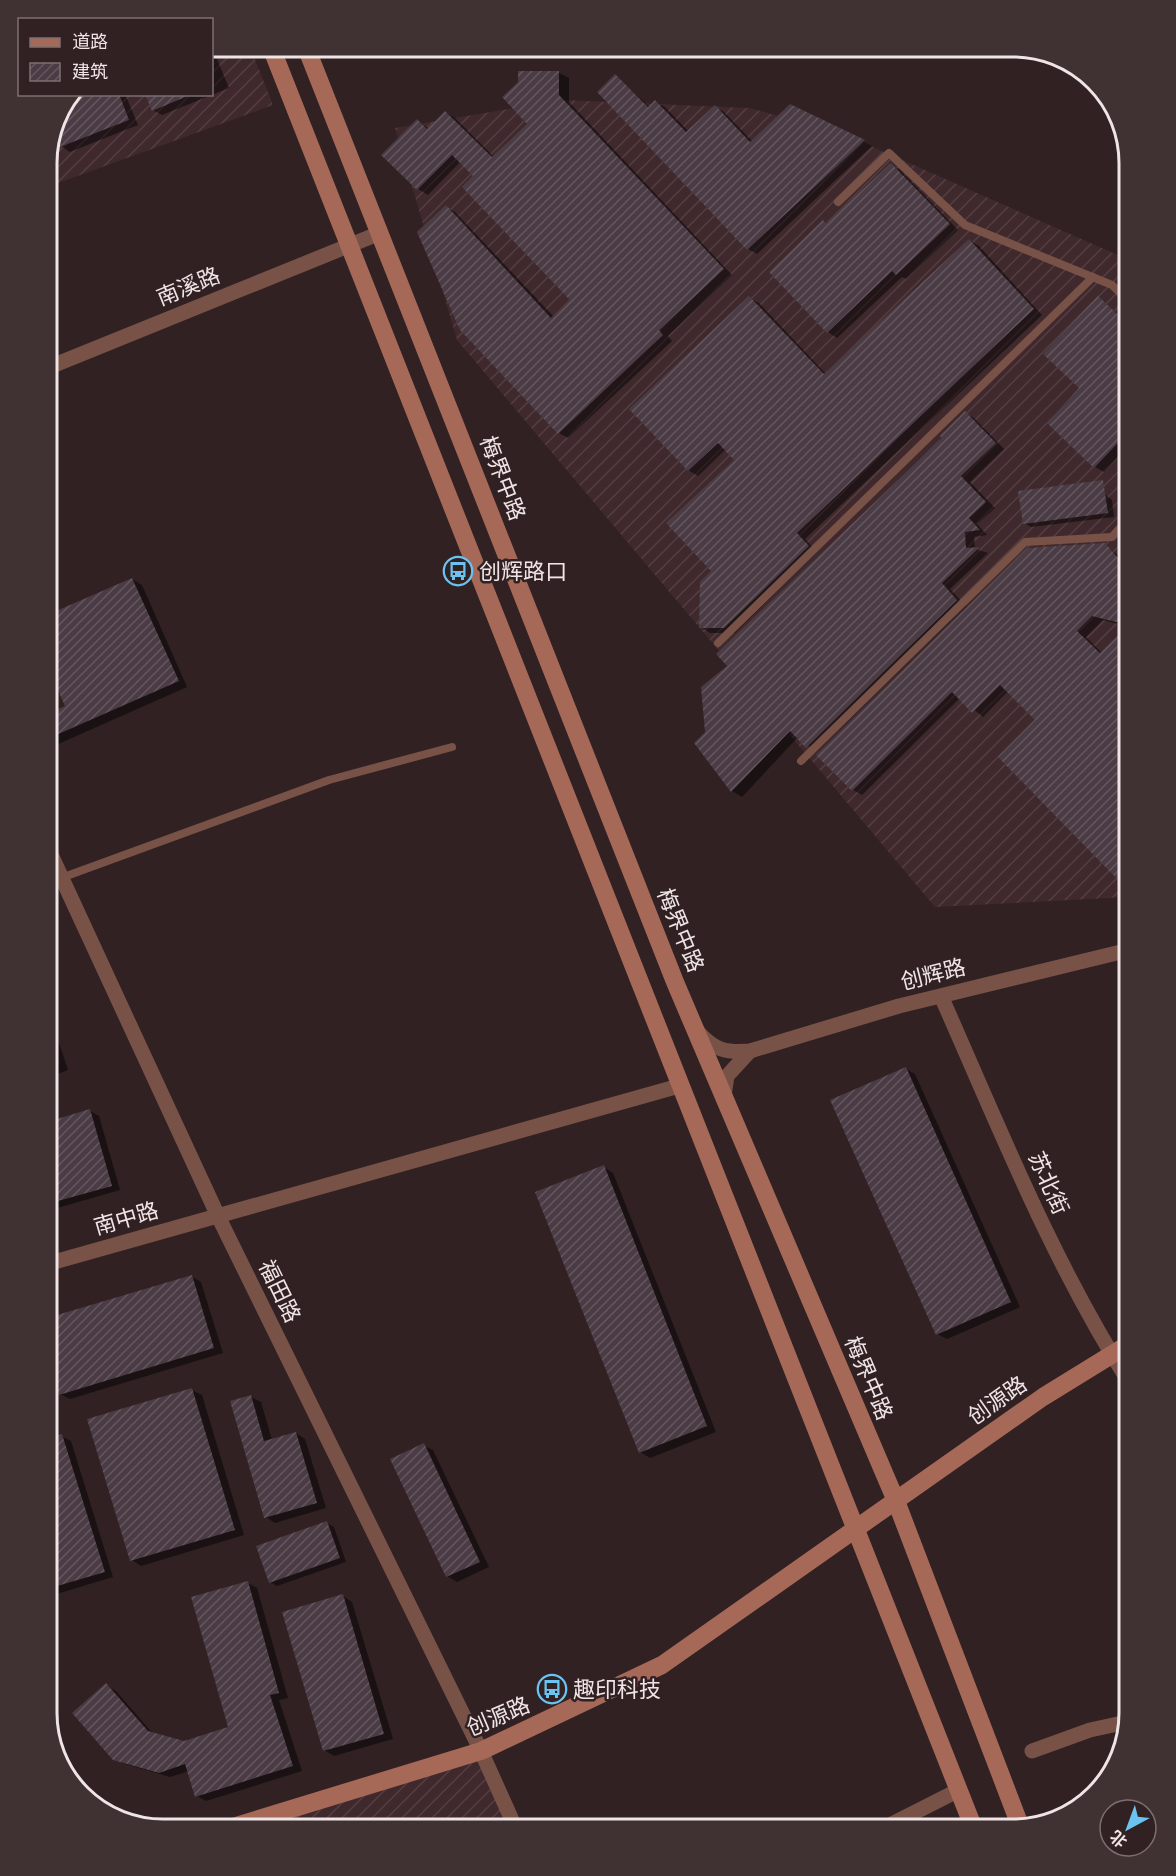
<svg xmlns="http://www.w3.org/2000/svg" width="1176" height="1876" font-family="Cabin,'Noto Sans SC',sans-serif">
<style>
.industrial{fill:url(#industrial-furrows)}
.shadow{fill:#0007;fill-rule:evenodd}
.building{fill:url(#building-hatch);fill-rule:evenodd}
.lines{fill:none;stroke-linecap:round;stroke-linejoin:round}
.lane{stroke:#785247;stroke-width:8}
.street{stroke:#785247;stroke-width:15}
.secondary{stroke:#a66958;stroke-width:18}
.labels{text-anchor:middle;stroke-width:5;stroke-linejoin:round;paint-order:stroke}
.street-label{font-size:22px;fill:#f0e5e6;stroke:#312123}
.poi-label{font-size:22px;fill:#f0e5e6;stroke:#312123;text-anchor:start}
.rim{fill:none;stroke:#f0e5e6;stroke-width:3}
</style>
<defs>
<pattern id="industrial-furrows" width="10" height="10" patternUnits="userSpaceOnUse" patternTransform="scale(1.5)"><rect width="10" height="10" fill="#40292d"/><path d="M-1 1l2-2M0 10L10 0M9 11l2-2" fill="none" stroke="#533e41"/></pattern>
<pattern id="building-hatch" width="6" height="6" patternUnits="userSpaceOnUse" patternTransform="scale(1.5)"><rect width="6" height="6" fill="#4a3b44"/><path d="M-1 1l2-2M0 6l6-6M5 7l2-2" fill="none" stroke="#64575f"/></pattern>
</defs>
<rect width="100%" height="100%" fill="#312123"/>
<path class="industrial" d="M212 47H250L273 105 47 187V156L56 118 71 95 212 94Z
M562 100 749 108 841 133 1129 260V897L935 907 457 340 395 128Z
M481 1751 517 1829H226Z"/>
<path class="shadow" d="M212 47 229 88 162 115 153 110 147 94H212Z
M519 72 559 73 569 78V102L732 275 668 336 672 341 568 438 559 433 446 207 455 212 554 317 572 301 476 176 461 161 428 195 418 189 383 155 417 121 430 129 446 113 455 118 494 157 529 124 519 83Z
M615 76 650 107 656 102 665 107 689 132 715 107 724 112 752 141 790 106 872 146 757 254 748 249Z
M71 94H125L138 125 70 152 61 146 53 128 56 118Z
M891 165 900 170 958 230 906 279 902 277 837 338 828 332 827 225Z
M969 240 979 246 1042 315 805 539 817 552 735 633H710L701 627 737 460 726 449 698 476 688 470 749 298 759 303 826 374Z
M1099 298 1129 324V445L1104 472 1095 467 1081 388Z
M965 413 974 418 1004 449 970 482 995 508 977 524 987 535 974 537 975 549 988 553 950 589 966 606 816 752 798 737 742 797 732 791 696 743 706 733 730 666Z
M1096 487 1112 500 1114 517 1031 527 1024 523Z
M1104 545 1122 558 1129 551V890L1037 720 1008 691 983 717 960 698 862 795 853 790 818 755ZM1103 620 1129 627 1102 653 1086 637Z
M132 579 142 585 187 687 47 749V716L67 707 47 662V617Z
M47 1019 52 1022 68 1070 47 1078Z
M906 1069 915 1074 1020 1307 947 1339 937 1334Z
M90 1111 99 1116 120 1190 47 1211V1123Z
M604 1167 613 1173 716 1432 650 1458 640 1452Z
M191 1276 201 1282 223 1353 70 1399 60 1394 47 1350V1320Z
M192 1390 202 1395 244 1535 141 1566 132 1560Z
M251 1397 261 1402 272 1440 296 1433 305 1439 326 1508 275 1523 266 1517Z
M61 1436 71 1441 113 1577 47 1597V1440Z
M423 1445 433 1450 489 1567 457 1582 447 1576Z
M327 1523 334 1527 346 1562 277 1586 270 1582Z
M248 1583 257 1588 288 1698 279 1700 302 1771 206 1801 197 1796 189 1771 170 1777 125 1764 114 1759 106 1685 116 1691 154 1735 184 1742 230 1728Z
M343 1596 352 1602 393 1739 334 1756 324 1750Z"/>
<path class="building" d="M518 71H559V95L724 269 659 330 663 335 558 434 460 330 417 232 446 205 551 318 570 300 462 187 473 176 452 155 417 190 381 155 417 119 427 129 445 111 492 157 527 124 502 97 518 82Z
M615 74 648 107 655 100 686 132 715 105 750 142 790 104 865 140 747 250 597 92Z
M71 94H119L129 120 60 147 53 130 56 118Z
M145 94H190V95L152 111Z
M891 163 950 224 896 275 892 271 827 333 769 272 823 220 826 224Z
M969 239 1034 309 797 533 809 546 724 628H699L700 582 711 571 666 523 734 460 718 443 688 471 629 409 749 296 824 374Z
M1098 296 1130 326V430L1094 468 1047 423 1079 388 1043 354Z
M965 411 996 443 961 476 986 502 969 518 980 530 965 532 966 548 980 547 942 583 957 600 806 748 790 731 731 792 694 743 705 732 701 687 727 666 716 654 942 438 940 436Z
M1103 480 1108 513 1023 524 1018 491Z
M1105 543 1119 559 1130 549V892L998 757 1035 720 1000 685 972 713 952 692 852 791 816 755 1028 548ZM1092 616 1128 625 1100 653 1077 631Z
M132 578 179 681 47 739V714L65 706 47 666V615Z
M906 1067 1011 1302 936 1335 830 1100Z
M90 1109 112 1186 47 1204V1122Z
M604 1165 707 1426 639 1453 535 1192Z
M192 1275 214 1348 59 1395 47 1355V1318Z
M192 1388 235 1530 130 1561 87 1419Z
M251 1395 264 1441 296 1432 317 1503 264 1518 230 1401Z
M62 1434 105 1572 47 1589V1439Z
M424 1443 480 1562 446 1577 390 1459Z
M327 1521 340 1558 269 1583 256 1546Z
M248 1581 279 1693 270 1695 293 1766 195 1797 185 1764 159 1773 113 1760 72 1713 106 1683 148 1731 184 1741 228 1727 191 1597Z
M343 1594 384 1734 323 1751 282 1612Z"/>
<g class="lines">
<path class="lane" d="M838 202 889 153 965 225 1112 285 1129 302
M718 643 1093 277
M801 761 1025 542 1112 537 1129 518
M61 878 329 780 452 747"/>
<path class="street" d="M47 368 380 233
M47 846 218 1216 481 1751 516 1829
M941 996C999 1127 1052 1261 1129 1382
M698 1032C714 1050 726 1053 750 1051L727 1076 724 1096
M750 1051 899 1006 1129 950
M47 1264 679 1086
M1032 1751 1090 1730 1127 1722
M882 1829 959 1790"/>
<path class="secondary" d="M271 47 974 1829
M306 47 675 982 896 1501 1021 1828
M226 1829 481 1751 662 1665 1043 1397 1129 1344"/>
</g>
<defs>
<g id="bus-ring" transform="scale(1.5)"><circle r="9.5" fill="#312123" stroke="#6bc3f2" stroke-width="1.5"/><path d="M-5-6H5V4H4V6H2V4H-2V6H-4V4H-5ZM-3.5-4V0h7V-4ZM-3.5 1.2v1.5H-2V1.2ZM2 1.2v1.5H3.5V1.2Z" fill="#6bc3f2"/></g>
</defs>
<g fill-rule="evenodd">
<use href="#bus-ring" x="458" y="571"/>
<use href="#bus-ring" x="552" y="1689"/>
</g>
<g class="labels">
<g class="street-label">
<text transform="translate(188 286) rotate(-22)" y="8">南溪路</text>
<text transform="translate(503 478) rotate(69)" y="8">梅界中路</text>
<text transform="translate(681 930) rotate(68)" y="8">梅界中路</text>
<text transform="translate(933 974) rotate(-14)" y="8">创辉路</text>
<text transform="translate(1049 1183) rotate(66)" y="8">苏北街</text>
<text transform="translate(126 1218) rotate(-16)" y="8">南中路</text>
<text transform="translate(280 1291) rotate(64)" y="8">福田路</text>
<text transform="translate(869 1378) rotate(67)" y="8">梅界中路</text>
<text transform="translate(997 1400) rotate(-35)" y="8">创源路</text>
<text transform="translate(498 1716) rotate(-23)" y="8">创源路</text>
</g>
<g class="poi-label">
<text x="479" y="579">创辉路口</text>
<text x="573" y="1697">趣印科技</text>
</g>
</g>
<path d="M0 0H1176V1876H0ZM163 57H1013A106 106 0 0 1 1119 163V1713A106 106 0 0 1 1013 1819H163A106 106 0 0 1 57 1713V163A106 106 0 0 1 163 57Z" fill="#403133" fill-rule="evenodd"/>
<path class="rim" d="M163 57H1013A106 106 0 0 1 1119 163V1713A106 106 0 0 1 1013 1819H163A106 106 0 0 1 57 1713V163A106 106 0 0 1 163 57Z"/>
<rect x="18" y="18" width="195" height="78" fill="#312123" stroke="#7d6f71" stroke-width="1.5"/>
<rect x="30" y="38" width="30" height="9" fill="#a66958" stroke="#7d6f71" stroke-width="1.5"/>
<text x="72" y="48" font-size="18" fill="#f0e5e6">道路</text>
<rect x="30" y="63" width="30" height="18" fill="url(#building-hatch)" stroke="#7d6f71" stroke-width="1.5"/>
<text x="72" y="78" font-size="18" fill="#f0e5e6">建筑</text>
<g transform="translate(1128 1828) rotate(221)"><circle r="28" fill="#312123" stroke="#7d6f71" stroke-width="1.5"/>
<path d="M0-4.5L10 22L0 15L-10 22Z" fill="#6bc3f2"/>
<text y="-9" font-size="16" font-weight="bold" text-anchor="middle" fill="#f0e5e6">北</text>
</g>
</svg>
